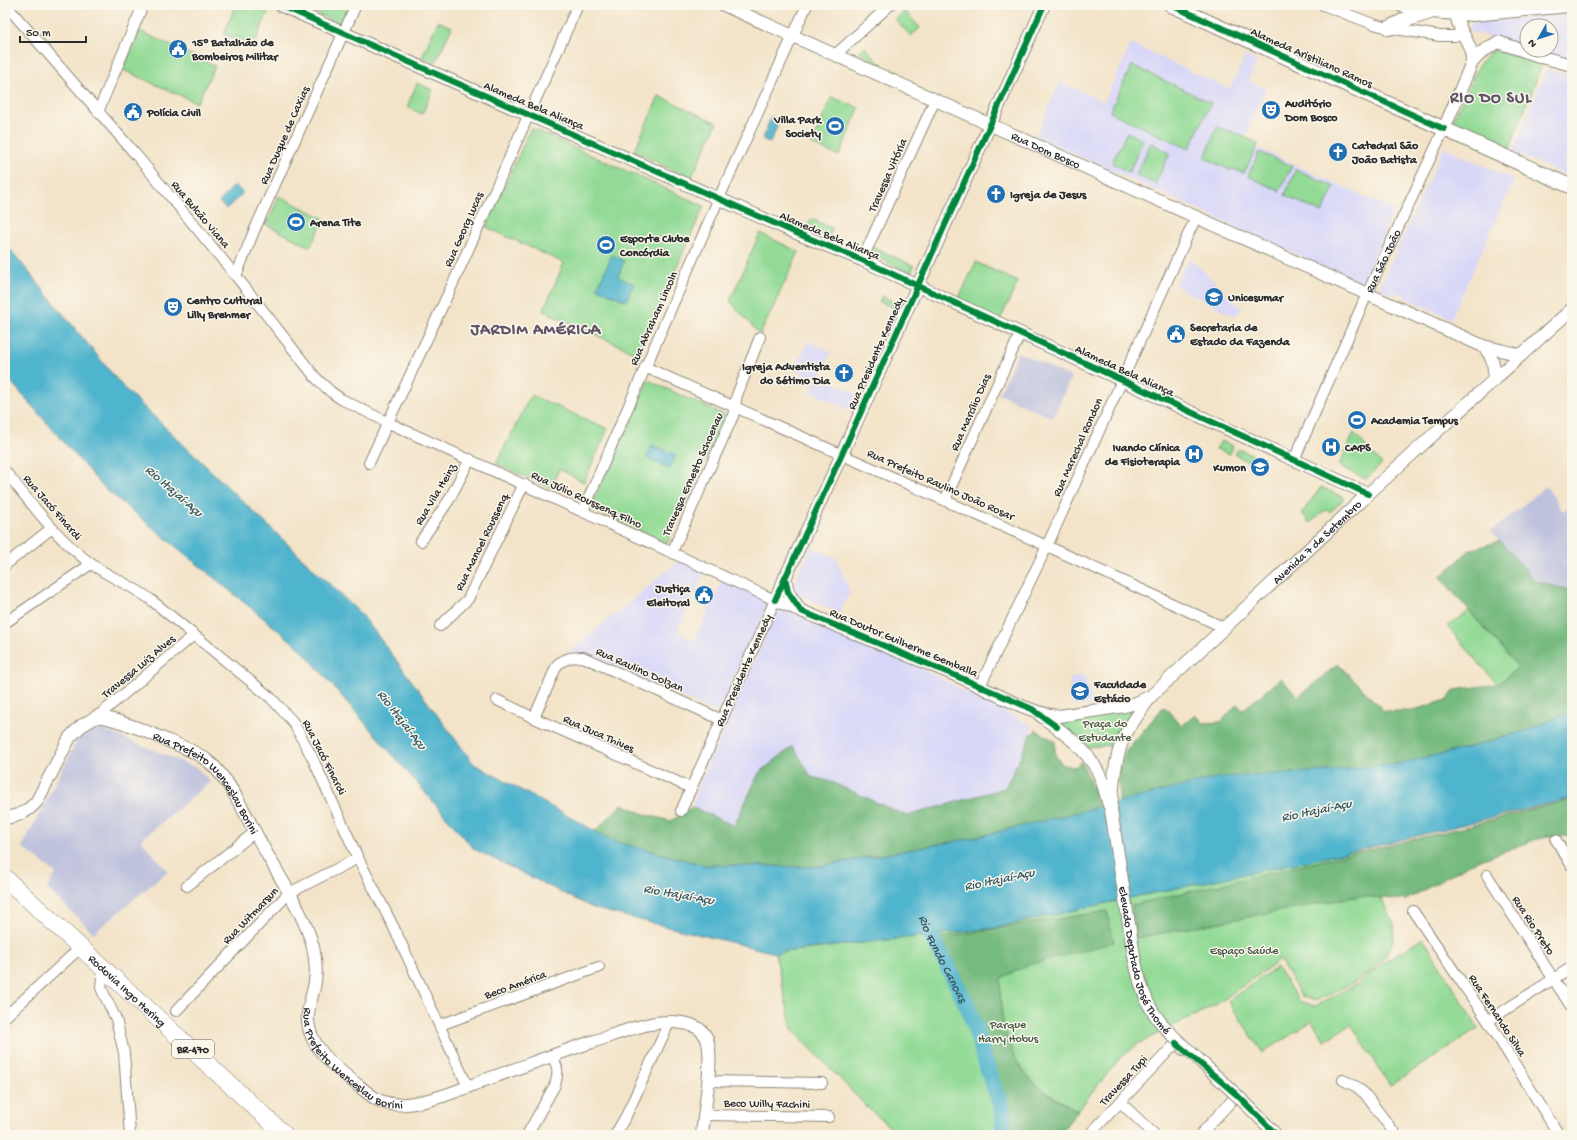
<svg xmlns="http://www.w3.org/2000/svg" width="1577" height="1140" font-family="'Gochi Hand',sans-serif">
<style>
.built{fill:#d8d7f8}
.industrial{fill:#bfc2dd}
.green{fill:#92da95;stroke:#5e8260}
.forest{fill:#75ba7e;stroke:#507254}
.water{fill:#4fb4cd;stroke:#3d707c}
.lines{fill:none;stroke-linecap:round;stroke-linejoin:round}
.river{stroke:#4fb4cd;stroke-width:16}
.minor-casing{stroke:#8f887a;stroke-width:12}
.tertiary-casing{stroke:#8f887a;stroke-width:14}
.secondary-casing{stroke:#8f887a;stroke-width:16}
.trunk-casing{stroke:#8f887a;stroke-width:18}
.minor{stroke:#fff;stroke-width:10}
.tertiary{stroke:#fff;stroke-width:12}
.secondary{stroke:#fff;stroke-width:14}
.trunk{stroke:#fff;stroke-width:17}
.tertiary-bridge-casing{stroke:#8f887a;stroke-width:14;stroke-linecap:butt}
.tertiary-bridge{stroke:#fff;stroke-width:12}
.cycleway-casing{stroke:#fbf7ec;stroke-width:8}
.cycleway{stroke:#00873e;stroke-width:6}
.labels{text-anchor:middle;stroke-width:3;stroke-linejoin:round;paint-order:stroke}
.shield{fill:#fbf7ec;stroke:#696865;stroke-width:1}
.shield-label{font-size:11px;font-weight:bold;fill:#2b2b2b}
.poi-label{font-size:12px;font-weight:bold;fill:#2b2b2b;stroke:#fbf7ec;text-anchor:start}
.street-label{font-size:12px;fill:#2b2b2b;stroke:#fbf7ec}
.park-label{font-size:12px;fill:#455746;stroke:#fbf7ec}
.water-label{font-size:13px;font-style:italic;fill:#385b64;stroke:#fbf7ec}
.district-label{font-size:16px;font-weight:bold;letter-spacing:1px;fill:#605566;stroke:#fbf7ec}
</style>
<rect width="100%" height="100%" fill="#fbf7ec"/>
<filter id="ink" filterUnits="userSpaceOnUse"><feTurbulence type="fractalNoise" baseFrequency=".025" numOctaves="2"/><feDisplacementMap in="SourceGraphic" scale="8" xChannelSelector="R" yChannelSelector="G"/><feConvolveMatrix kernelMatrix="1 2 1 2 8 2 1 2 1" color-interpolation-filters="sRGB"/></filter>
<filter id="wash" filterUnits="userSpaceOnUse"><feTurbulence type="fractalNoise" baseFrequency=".012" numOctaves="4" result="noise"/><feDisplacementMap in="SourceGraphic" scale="16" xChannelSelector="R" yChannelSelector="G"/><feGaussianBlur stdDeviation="0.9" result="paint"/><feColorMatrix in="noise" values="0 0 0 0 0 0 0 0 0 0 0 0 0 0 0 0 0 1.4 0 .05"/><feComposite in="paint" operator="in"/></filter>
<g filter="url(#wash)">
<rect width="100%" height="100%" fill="#f3e4c9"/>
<path class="built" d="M1572 14V60L1537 50H1551V26H1527V47L1469 31 1471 23Z
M1131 44 1230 89 1245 56 1257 61 1248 81 1266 89 1243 141 1394 210 1361 284 1036 136 1060 82 1104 102Z
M1546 69 1572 76V178L1513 152Z
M1444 147 1514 180 1451 319 1404 297V295L1397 292 1395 295 1379 289Z
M1190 258 1242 309 1234 316 1174 285Z
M808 341 831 352 820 376 857 394 849 410 811 391 816 381 795 370Z
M812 547 836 558 850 592 839 613 800 595 793 589V585Z
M680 560 705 571 677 632 694 641 723 579 770 600 718 713 595 658 567 654Z
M779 605 897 656 1032 726 1031 735 1005 788 907 816 829 781 811 777 759 773 734 826 692 807 698 787Z
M1084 675 1092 703 1073 706 1069 679Z"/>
<path class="industrial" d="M1018 352 1071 377 1053 418 999 394Z
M1546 486 1563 511 1572 504V591L1535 581 1491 532Z
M97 727 197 768 210 782 141 840 168 871 94 933 47 889 56 873 22 847 78 739Z"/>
<path class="green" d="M236 5H257L269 10 253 47 224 34Z
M297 5H350L341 24Z
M905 11 920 28 911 36 895 19Z
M438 21 452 27 435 63 422 57Z
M140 31 215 66 197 103 123 70Z
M865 47 880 64 876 68 860 51Z
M1492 50 1543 62 1509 150 1451 124 1479 65Z
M1132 65 1211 103 1189 149 1110 112Z
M417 83 433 90 422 114 407 107Z
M659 96 717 123 691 179 634 151Z
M832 97 859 108 839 156 811 144Z
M1217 127 1239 134 1258 144 1244 173 1233 169 1230 170 1205 158Z
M531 128 704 206 638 354 543 311 564 263 486 227Z
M1127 132 1143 140 1129 172 1112 163Z
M1151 143 1170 153 1155 184 1136 175Z
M1259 152 1292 166 1279 191 1248 176Z
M1296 169 1334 187 1322 213 1285 195Z
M279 196 325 219 310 247 267 225Z
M811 219 832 228 828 238 807 228Z
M760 233 799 252 760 335 730 301Z
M873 247 914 266 911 273 870 254Z
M976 262 1018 282 999 322 957 302Z
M882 296 902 306 884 343 880 342 896 309 879 301Z
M648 380 726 416 667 544 590 508Z
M531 395 608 429 584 482 559 469 551 488 496 464Z
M1354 433 1382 464 1366 479 1339 466Z
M1221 441 1233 446 1230 454 1216 449Z
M1238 449 1252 454 1248 462 1234 453Z
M1321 487 1343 497V500L1330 512 1327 509 1310 523 1302 513Z
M1469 611 1518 667 1498 685 1447 626Z
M1137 707 1117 745 1086 747 1047 716Z
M1359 850 1388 913 1395 925C1394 932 1394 940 1391 946 1378 976 1342 988 1315 1001L1301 996 1280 960 1217 1004 1138 1044 1120 1058 1058 1135H899L868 1108 792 1029 775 953 995 928 1129 898Z
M1423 938 1478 1028 1390 1086 1351 1024 1325 1041 1312 1021 1263 1053 1228 1001 1277 967 1299 1001 1315 1006 1359 983 1386 961Z"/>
<path class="forest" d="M1500 541 1535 581 1572 591V711L1531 729 1464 749 1395 764 1326 771 1119 802V768L1126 751 1164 706 1182 726 1195 715 1204 723 1221 722 1237 704 1243 710 1281 678 1298 697 1338 664 1384 711H1410L1447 700 1455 690 1498 684 1518 667 1440 577 1470 550Z
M1036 730 1055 741V755L1063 765 1075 767 1082 761 1100 807 973 838 816 867 704 865 613 841 595 831 622 804 644 814 671 821 692 807 734 826 759 773 793 746 811 777 829 781 907 816 1005 788 1031 735Z
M1572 799V836H1546L1472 863 1406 900 1359 896 1136 938 1132 905 1453 830Z
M1107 911 1114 942 1029 965 1001 978C998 1017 1007 1061 1039 1087 1050 1096 1065 1103 1078 1111L1058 1135H1008C1007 1111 1008 1102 995 1081L938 938Z"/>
<path class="water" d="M771 116 776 119 777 127 770 143 763 139Z
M235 185 243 193 226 209 219 202Z
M5 243 123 387 363 616 474 764 613 841 704 865 816 867 973 838 1220 777 1326 771 1395 764 1464 749 1531 729 1572 711V798L1359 850 1129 898 995 928 885 940 775 953 595 909 474 849 301 649 102 486 5 375Z
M612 255 624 261 618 277 634 284 626 301 597 288Z
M652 445 676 455 670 469 646 458Z"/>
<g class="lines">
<path class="river" id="s1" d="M923 914 931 935 969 1009 988 1070 1003 1112 1004 1135"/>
</g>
</g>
<g filter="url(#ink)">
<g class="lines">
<g class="minor-casing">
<g id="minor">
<path d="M6 5 137 156 236 276 315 377 331 392 341 399 389 423 775 600 681 811"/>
<path d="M1323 5 1373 24 1389 28 1440 36H1455L1463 32"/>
<path d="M835 55 890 5"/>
<path d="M98 112 143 5"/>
<path d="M862 260 935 100"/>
<path d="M236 276 254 231 356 5"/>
<path d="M645 367 1047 546 1225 628"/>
<path id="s2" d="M1294 460 1367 294 1444 129"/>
<path d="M369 463 455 279 578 5"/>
<path d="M5 471C31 503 56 538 90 563 109 577 131 585 150 599L271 698 293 722 312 757 358 858 394 928 468 1087"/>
<path d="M945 500 1020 334"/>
<path d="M583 511 719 198 807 5"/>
<path d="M421 541 449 500 470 459"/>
<path d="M672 552 733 416 737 395 760 337"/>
<path d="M5 565 52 528"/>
<path d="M5 623 91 564"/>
<path d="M440 626 468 599 524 484"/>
<path d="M980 686 1047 546 1196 217"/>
<path d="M497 700 534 718 691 788"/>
<path d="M98 716 194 635"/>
<path d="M534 718 557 665C565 658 572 657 583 657L722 720"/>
<path d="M1556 840 1572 866"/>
<path d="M1487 875 1572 1008"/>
<path d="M187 886 255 832"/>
<path d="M1413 911 1488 1021 1559 1135"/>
<path d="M103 967 101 988 116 1019 124 1053 130 1135"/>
<path d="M176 1011 289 893 358 858"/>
<path d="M5 1017 81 947"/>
<path d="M1488 1021 1572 967"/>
<path d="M440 1025 599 967"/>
<path d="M1343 1080 1357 1087 1365 1094 1396 1135"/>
<path d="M708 1081 822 1083"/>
<path d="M1120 1102 1155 1135"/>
<path d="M704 1115 829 1117"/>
<path d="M527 1135 555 1085C559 1071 558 1068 552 1055"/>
<path d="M615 1135 626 1116 669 1023"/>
<path d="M1089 1135 1176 1043 1183 1050"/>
<path d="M1200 1135 1237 1095"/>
</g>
</g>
<g class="tertiary-casing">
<g id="tertiary">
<path d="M280 5 801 235 862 260 1368 494"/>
<path id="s3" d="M724 5 1483 346 1521 355"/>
<path d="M1044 5 842 454 775 600C836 626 899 651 960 677 987 689 1032 715 1059 716L1125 706 1136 703 1151 696"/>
<path d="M1472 62 1482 52 1498 42 1545 58 1572 65"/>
<path d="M1444 129 1472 62C1473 43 1457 31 1456 13"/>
<path d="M1483 346C1493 356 1496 367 1493 381"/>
<path d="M785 577 788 592 800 610"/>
<path d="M1040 715C1063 732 1087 748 1100 776 1104 785 1106 796 1109 805"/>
<path id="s4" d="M1111 810C1113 786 1114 760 1124 737 1131 723 1142 709 1151 696L1368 494 1572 309"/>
<path id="s5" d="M5 818C18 816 28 812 37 801L70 737 81 726 98 716C122 721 144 730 166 740 181 746 197 752 209 762 231 780 249 822 263 847 279 876 305 915 313 947 315 957 317 970 315 981 314 992 309 1002 308 1014 305 1045 337 1069 359 1086 365 1091 371 1096 378 1100 387 1104 398 1105 407 1104 434 1101 460 1090 485 1080 522 1067 558 1053 595 1041 613 1035 631 1028 650 1024 667 1021 699 1019 707 1039 714 1059 704 1112 702 1135"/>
</g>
</g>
<g class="secondary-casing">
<path id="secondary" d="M1171 5 1572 187
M1402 5 1430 11 1473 14 1569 5
M1389 28 1405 20 1430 12"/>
</g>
<g class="trunk-casing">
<g id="trunk">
<path id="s6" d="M5 878 285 1135"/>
</g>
</g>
<use href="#minor" class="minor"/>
<use href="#tertiary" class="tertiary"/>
<use href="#secondary" class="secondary"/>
<use href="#trunk" class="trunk"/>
<g class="tertiary-bridge-casing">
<g id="tertiary-bridge">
<path id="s7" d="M1111 810 1134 956C1137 972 1141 988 1148 1003 1159 1025 1179 1042 1197 1058 1223 1083 1252 1108 1276 1135"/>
</g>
</g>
<use href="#tertiary-bridge" class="tertiary-bridge"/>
<g class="cycleway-casing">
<path id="cycleway" d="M280 5 801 235 862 260 1368 494
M1171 5 1444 129
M785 577 788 592 801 611 961 678 1032 709 1057 727
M775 600 842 454 1044 5
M1176 1043 1237 1095 1277 1135"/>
</g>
<use href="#cycleway" class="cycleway"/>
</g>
</g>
<defs>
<g id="civic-disc" transform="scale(1)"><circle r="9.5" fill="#1f6fb2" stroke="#fbf7ec"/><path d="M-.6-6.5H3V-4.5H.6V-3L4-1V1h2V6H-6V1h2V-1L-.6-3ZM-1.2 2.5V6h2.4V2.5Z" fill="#fff"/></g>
<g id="theatre-disc" transform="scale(1)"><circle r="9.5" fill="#1f6fb2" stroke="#fbf7ec"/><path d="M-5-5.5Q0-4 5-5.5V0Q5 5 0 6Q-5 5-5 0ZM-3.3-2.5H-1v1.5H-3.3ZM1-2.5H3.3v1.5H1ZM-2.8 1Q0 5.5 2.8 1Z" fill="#fff"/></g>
<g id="stadium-disc" transform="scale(1)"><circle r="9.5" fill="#1f6fb2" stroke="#fbf7ec"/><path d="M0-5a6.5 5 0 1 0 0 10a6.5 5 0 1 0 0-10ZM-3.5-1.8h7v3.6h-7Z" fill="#fff"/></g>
<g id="church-disc" transform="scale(1)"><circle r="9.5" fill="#1f6fb2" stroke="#fbf7ec"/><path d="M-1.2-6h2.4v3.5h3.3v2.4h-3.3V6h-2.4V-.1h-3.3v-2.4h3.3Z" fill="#fff"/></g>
<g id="university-disc" transform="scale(1)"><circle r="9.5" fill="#1f6fb2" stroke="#fbf7ec"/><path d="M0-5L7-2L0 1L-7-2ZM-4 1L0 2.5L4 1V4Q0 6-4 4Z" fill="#fff"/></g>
<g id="hospital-disc" transform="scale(1)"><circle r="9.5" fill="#1f6fb2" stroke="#fbf7ec"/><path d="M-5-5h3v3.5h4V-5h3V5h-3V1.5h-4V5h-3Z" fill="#fff"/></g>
</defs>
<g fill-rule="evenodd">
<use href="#civic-disc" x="178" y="49"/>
<use href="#theatre-disc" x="1271" y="110"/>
<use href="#civic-disc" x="133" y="112"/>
<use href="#stadium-disc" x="835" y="126"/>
<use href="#church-disc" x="1338" y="152"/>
<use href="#church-disc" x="996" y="194"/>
<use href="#stadium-disc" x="296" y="222"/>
<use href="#stadium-disc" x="606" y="245"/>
<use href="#university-disc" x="1214" y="297"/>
<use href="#theatre-disc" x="173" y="307"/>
<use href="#civic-disc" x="1176" y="334"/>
<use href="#church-disc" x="844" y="373"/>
<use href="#stadium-disc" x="1357" y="420"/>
<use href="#hospital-disc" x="1331" y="447"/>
<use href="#hospital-disc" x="1194" y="454"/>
<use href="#university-disc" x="1260" y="467"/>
<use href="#civic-disc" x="704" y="595"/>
<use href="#university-disc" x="1080" y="691"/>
</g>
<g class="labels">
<rect class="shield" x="172" y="1040" width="42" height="18" rx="3"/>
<g class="shield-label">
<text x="193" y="1053">BR-470</text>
</g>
<g class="poi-label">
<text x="192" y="46">15º Batalhão de<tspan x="192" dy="14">Bombeiros Militar</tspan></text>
<text x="1285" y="107">Auditório<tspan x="1285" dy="14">Dom Bosco</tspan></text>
<text x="147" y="116">Polícia Civil</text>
<text x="821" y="123" text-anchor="end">Villa Park<tspan x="821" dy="14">Society</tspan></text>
<text x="1352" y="149">Catedral São<tspan x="1352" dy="14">João Batista</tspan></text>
<text x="1010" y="198">Igreja de Jesus</text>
<text x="310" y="226">Arena Tite</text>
<text x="620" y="242">Esporte Clube<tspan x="620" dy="14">Concórdia</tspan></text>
<text x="1228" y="301">Unicesumar</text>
<text x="187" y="304">Centro Cultural<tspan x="187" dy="14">Lilly Brehmer</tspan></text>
<text x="1190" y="331">Secretaria de<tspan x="1190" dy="14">Estado da Fazenda</tspan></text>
<text x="830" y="370" text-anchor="end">Igreja Adventista<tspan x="830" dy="14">do Sétimo Dia</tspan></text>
<text x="1371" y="424">Academia Tempus</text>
<text x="1180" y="451" text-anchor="end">Ivando Clínica<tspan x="1180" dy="14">de Fisioterapia</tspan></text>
<text x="1345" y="451">CAPS</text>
<text x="1246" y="471" text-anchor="end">Kumon</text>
<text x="690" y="592" text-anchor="end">Justiça<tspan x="690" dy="14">Eleitoral</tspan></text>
<text x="1094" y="688">Faculdade<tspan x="1094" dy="14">Estácio</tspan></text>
</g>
<g class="street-label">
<text transform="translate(1312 57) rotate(24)" y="4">Alameda Aristiliano Ramos</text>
<text transform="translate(534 105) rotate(23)" y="4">Alameda Bela Aliança</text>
<text transform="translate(284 135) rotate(-66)" y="4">Rua Duque de Caxias</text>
<text dy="4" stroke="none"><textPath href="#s3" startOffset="353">Rua Dom Bosco</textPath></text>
<text transform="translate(887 175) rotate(-66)" y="4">Travessa Vitória</text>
<text transform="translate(201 214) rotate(50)" y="4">Rua Bulcão Viana</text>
<text transform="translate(463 229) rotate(-66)" y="4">Rua Georg Lucas</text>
<text transform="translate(830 235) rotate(23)" y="4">Alameda Bela Aliança</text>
<text dy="4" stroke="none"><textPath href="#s2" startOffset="218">Rua São João</textPath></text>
<text transform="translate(653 318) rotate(-66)" y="4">Rua Abraham Lincoln</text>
<text transform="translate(875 353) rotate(-66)" y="4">Rua Presidente Kennedy</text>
<text transform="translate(1125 370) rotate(25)" y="4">Alameda Bela Aliança</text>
<text transform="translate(970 412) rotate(-66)" y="4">Rua Marcílio Dias</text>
<text transform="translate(1077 447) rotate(-66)" y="4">Rua Marechal Rondon</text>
<text transform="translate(692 474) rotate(-66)" y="4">Travessa Ernesto Schoenau</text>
<text transform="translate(941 484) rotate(24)" y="4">Rua Prefeito Raulino João Rosar</text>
<text transform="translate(435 494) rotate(-59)" y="4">Rua Vila Heinz</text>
<text transform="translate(587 499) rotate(25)" y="4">Rua Júlio Roussenq Filho</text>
<text transform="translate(53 507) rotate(49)" y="4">Rua Jacó Finardi</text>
<text transform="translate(481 542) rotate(-64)" y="4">Rua Manoel Roussenq</text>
<text dy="4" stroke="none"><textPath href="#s4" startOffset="350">Avenida 7 de Setembro</textPath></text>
<text transform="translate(904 642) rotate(23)" y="4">Rua Doutor Guilherme Gemballa</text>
<text transform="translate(138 666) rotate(-40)" y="4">Travessa Luiz Alves</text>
<text transform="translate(640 669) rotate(24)" y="4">Rua Raulino Dolzan</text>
<text transform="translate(743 670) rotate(-66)" y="4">Rua Presidente Kennedy</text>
<text transform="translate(599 733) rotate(24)" y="4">Rua Juca Thives</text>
<text transform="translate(325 757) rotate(63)" y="4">Rua Jacó Finardi</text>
<text dy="4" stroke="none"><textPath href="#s5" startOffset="277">Rua Prefeito Wenceslau Borini</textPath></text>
<text transform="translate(250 915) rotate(-46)" y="4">Rua Witmarsun</text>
<text transform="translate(1534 925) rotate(57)" y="4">Rua Rio Preto</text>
<text dy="4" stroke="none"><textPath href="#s7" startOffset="155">Elevado Deputado José Thomé</textPath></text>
<text transform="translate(515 984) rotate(-20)" y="4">Beco América</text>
<text dy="4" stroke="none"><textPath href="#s6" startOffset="166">Rodovia Ingo Hering</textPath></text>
<text transform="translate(1498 1015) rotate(57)" y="4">Rua Fernando Silva</text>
<text dy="4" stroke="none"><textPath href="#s5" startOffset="614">Rua Prefeito Wenceslau Borini</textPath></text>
<text transform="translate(1123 1080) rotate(-47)" y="4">Travessa Tupi</text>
<text transform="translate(767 1103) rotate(1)" y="4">Beco Willy Fachini</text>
</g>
<g class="park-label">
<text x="1105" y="727">Praça do<tspan x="1105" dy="14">Estudante</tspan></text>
<text x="1244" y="954">Espaço Saúde</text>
<text x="1008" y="1028">Parque<tspan x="1008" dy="14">Harry Hobus</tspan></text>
</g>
<g class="water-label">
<text transform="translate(175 490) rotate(41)" y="5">Rio Itajaí-Açu</text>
<text transform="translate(403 719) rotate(52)" y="5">Rio Itajaí-Açu</text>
<text transform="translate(1316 809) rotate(-12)" y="5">Rio Itajaí-Açu</text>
<text transform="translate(999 878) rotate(-12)" y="5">Rio Itajaí-Açu</text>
<text transform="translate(679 893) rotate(10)" y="5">Rio Itajaí-Açu</text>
<text dy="5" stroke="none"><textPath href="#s1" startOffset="49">Rio Fundo Canoas</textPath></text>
</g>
<g class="district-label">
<text x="1491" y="102">RIO DO SUL</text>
<text x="536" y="334">JARDIM AMÉRICA</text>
</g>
</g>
<rect width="1577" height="1140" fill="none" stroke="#fbf7ec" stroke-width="20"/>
<g transform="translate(1539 38) rotate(231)"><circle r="19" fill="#fbf7ec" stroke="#a8a59f"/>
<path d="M0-3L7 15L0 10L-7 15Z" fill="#1f6fb2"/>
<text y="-6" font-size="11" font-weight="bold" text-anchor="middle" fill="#2b2b2b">N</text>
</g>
<path d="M20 36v6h66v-6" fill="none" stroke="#2b2b2b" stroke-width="2"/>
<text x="26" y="36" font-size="12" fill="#2b2b2b" stroke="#fbf7ec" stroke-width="3" paint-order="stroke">50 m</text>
</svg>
